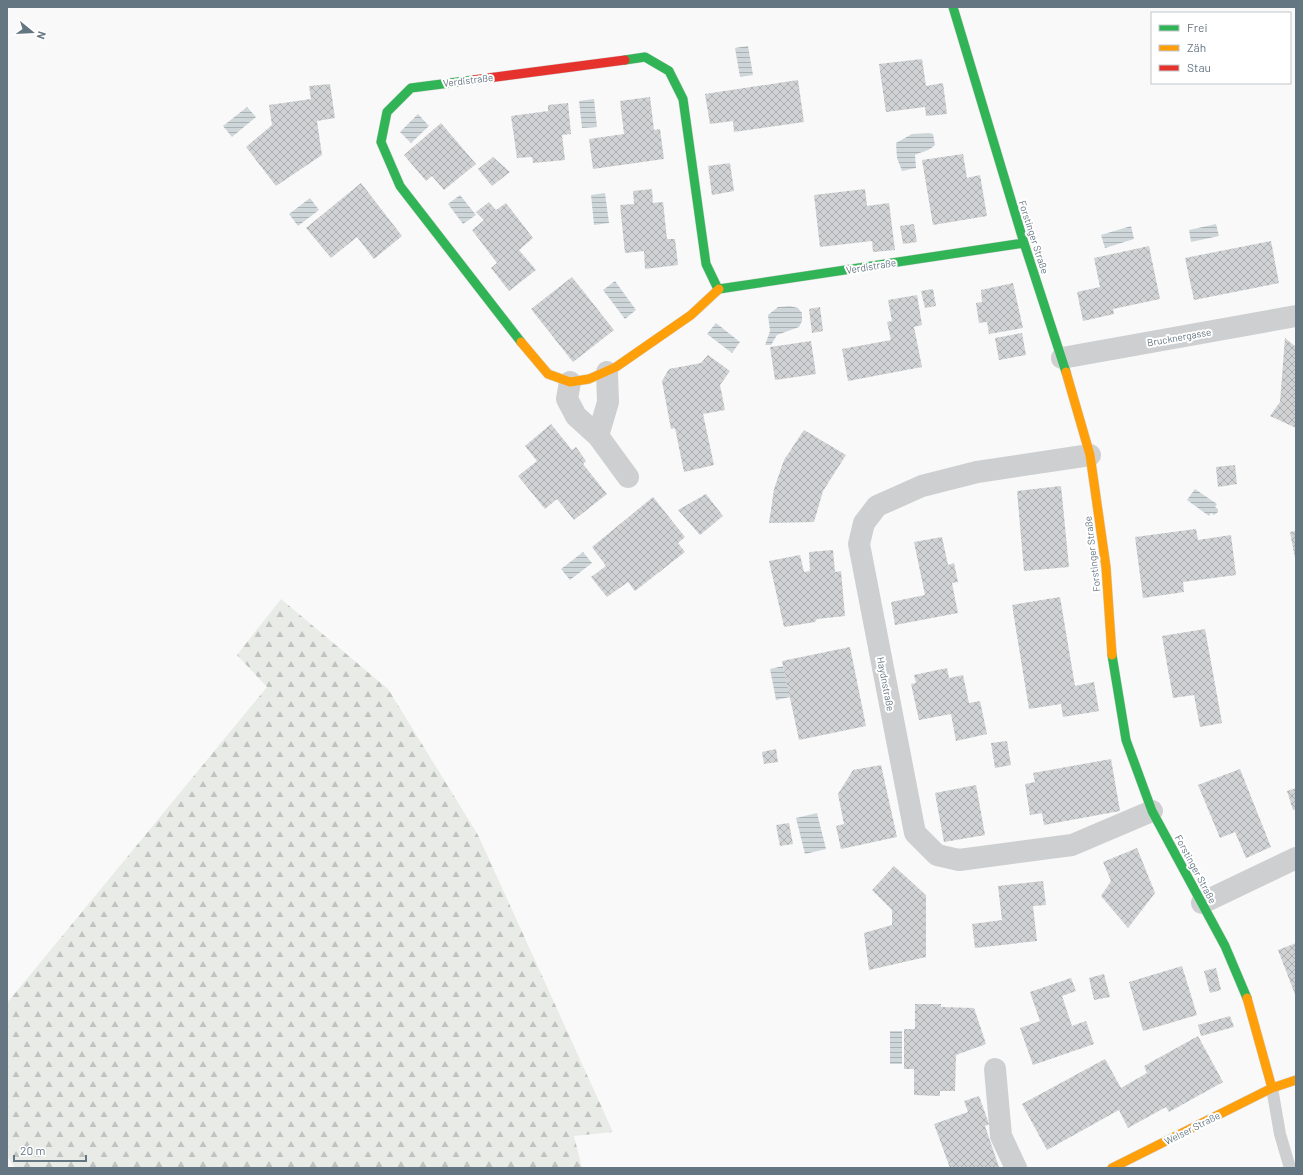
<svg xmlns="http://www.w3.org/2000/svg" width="1303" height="1175" font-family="Barlow,sans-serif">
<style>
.forest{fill:url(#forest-firs)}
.water{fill:url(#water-rules)}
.building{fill:url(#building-cross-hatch)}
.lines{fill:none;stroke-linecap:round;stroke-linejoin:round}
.fast-casing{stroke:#d5d6d7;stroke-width:10}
.slow-casing{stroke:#d5d6d7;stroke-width:10}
.jam-casing{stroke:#d5d6d7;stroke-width:10}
.lane{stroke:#cecfd0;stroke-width:12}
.street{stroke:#cecfd0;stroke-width:22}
.fast{stroke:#30b455;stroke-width:9}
.slow{stroke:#ff9f0a;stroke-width:9}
.jam{stroke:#e5322d;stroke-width:9}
.labels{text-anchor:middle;stroke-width:4;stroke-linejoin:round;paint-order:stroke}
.street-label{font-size:10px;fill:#657683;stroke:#fff}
</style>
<defs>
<pattern id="forest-firs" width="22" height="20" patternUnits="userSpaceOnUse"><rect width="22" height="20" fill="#e8ebe6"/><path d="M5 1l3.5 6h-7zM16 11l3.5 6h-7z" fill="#c0c3c0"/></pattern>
<pattern id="water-rules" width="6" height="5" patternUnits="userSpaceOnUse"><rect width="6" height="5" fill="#ced6d9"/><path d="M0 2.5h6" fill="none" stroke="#abb2b5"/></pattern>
<pattern id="building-cross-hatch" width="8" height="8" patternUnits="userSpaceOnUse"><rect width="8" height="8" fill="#d0d2d3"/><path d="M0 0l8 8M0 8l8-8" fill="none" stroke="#acafb1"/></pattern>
</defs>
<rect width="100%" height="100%" fill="#f9f9f9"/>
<path class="forest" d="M281 599 388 689 478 835 613 1132 574 1136 582 1168H15L7 1156V1003L267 687 237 655Z"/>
<path class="water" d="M748 46 753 75 740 77 735 48Z
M594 99 597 127 582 128 579 101Z
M247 107 256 117 232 137 223 126Z
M418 114 429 126 411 143 400 132Z
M929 133 933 134 935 145C928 152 922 151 915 155L916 168 902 171 897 158 896 143 912 134Z
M605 193 609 223 594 225 591 195Z
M460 195 476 215 463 224 448 204Z
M310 198 319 210 298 226 289 214Z
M1216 224 1219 236 1191 242 1189 230Z
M1131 226 1134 239 1105 248 1101 235Z
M615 281 636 310 625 319 603 290Z
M790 306 798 308 802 313V321L799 327 777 335 771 345H765L770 331 768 315 778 307Z
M716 323 740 342 732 353 707 334Z
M1195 489 1217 504 1215 507 1218 509V512L1214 515 1211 513 1209 516 1187 500Z
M583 552 592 563 570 580 561 569Z
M783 666 790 697 776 700 770 669Z
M817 813 826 849 805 854 796 818Z
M890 1031H902V1064H890Z"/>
<path class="building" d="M922 59 926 86 943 83 947 114 926 116 925 107 886 112 879 64Z
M798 80 804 122 734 132 733 121 710 124 705 94Z
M330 84 335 118 317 121 322 155 276 186 246 147 272 125 269 105 311 99 309 86Z
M650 97 654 130 660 129 664 159 593 169 589 139 624 134 620 101Z
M568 103 571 134 562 135 565 160 533 163 532 157 517 158 511 116 548 111V105Z
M441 123 476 164 444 190 432 176 426 181 404 155Z
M963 154 967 178 980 175 987 216 933 225 922 160Z
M493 157 510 172 492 186 478 169Z
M730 163 734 191 712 195 708 166Z
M361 183 402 236 374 259 357 237 331 258 306 228Z
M652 189 653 203 663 202 667 239H675L678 265 645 269 644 251 625 253 620 205 634 204 633 191Z
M865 189 867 206 889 203 895 250 873 252 872 241 820 247 814 195Z
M489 202 496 210 506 203 533 238 519 250 536 270 509 291 491 268 497 263 472 230 484 220 476 212Z
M914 224 917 242 903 244 900 226Z
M1271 241 1279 283 1194 300 1185 258Z
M1149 246 1160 299 1113 309 1114 314 1083 321 1077 292 1100 287 1094 258Z
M572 277 614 330 573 362 531 309Z
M1013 283 1023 328 989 334 987 322 979 323 976 303 982 302 981 290Z
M933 289 936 306 925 308 921 291Z
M917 295 922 325 914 327 922 367 848 381 842 349 891 340 887 322 892 321 888 300Z
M820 307 823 331 812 333 809 309Z
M1022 333 1026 355 999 360 995 338Z
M1285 338 1296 347V428L1270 416 1280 402Z
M811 341 816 374 775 380 770 347Z
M708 355 730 371 720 385 725 410 703 414 714 465 684 472 675 428 671 429 662 381 669 369 701 363Z
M551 424 572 450 576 447 586 461 583 464 607 494 574 520 557 499 545 509 518 476 537 461 525 446Z
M804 430 846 455 823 491 814 522 769 523 774 489 784 460Z
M1235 465 1237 484 1218 487 1216 467Z
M1061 486 1069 567 1024 571 1017 491Z
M706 494 723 516 700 535 678 510Z
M653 497 685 537 678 543 685 552 635 591 628 582 607 597 591 577 606 566 592 547Z
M1196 529 1198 540 1231 535 1236 575 1183 582 1184 592 1143 598 1135 537Z
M1296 531V558H1295L1290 532Z
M942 537 948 565 954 563 958 582 952 583 958 613 895 625 891 602 925 595 914 542Z
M833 550 835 572 841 571 845 616 817 619 815 622 784 627 769 561 800 555 804 572 810 571 809 552Z
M1060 597 1075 686 1094 682 1099 711 1063 717 1061 704 1029 709 1012 605Z
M1205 629 1222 723 1200 727 1194 695 1173 698 1162 636Z
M850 647 866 726 799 740 782 661Z
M947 668 949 678 963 675 969 703 980 701 987 734 956 741 951 714 919 720 911 684 916 683 914 675Z
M1007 741 1011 765 995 768 991 743Z
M776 749 778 762 764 764 762 752Z
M1111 759 1120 811 1044 825 1042 813 1030 815 1025 784 1035 782 1033 773Z
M881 765 897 837 841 849 836 826 844 824 838 794 853 770Z
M1240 769 1271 847 1246 858 1235 832 1220 838 1198 785Z
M976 785 985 835 944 842 935 793Z
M1296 788V809L1293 810 1287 791Z
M789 823 793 844 780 846 776 825Z
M1137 848 1155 893 1128 928 1101 896 1111 881 1103 862Z
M894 866 926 895V957L869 970 864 933 892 925V910L872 890Z
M1043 881 1046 905 1033 906 1037 941 975 948 972 924 1002 920 998 886Z
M1296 943V997L1278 950Z
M1182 966 1197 1015 1143 1031 1129 982Z
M1216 968 1221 990 1210 993 1204 971Z
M1104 974 1110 997 1094 1000 1089 978Z
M1071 978 1076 991 1062 996 1072 1026 1086 1021 1094 1044 1033 1065 1020 1028 1040 1021 1030 992Z
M915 1004H941V1007L974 1008 986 1044 956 1055 955 1091H940V1096L914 1095V1069H904V1029H915Z
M1230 1016 1234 1027 1201 1036 1198 1025Z
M1198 1036 1223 1082 1169 1112 1166 1107 1128 1128 1119 1110 1047 1150 1022 1104 1105 1059 1121 1088 1147 1073 1144 1066Z
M979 1096 989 1124 985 1126 999 1167 995 1168H950L934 1124 968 1112 964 1101Z"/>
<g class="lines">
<g class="fast-casing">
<path id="fast" d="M953 7 1024 243 1066 372
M625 60 645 57 669 71 683 99 706 264 718 289
M473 80 411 88 387 112 381 142 400 186 521 342
M719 289 1024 243
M1112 655 1126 740 1152 811 1225 946 1247 998"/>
</g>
<g class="slow-casing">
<path id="slow" d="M521 342 548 374 570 382 589 379 616 367 691 315 719 289
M1066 372 1090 455 1106 567 1112 655
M1247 998 1272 1088
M1112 1168 1272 1088 1296 1080"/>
</g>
<g class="jam-casing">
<path id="jam" d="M473 80 625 60"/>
</g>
<path class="lane" d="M1272 1088 1280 1134 1290 1168"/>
<path class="street" d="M1062 358 1296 316
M570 382 567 399 576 416 598 436 628 477
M598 436 608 402 607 372
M1090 455 977 472 922 486 877 506 864 523 859 544 915 833 937 855 959 860 1072 845 1152 811
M1202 903 1296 858
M995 1069 1001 1136 1016 1168"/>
<use href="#fast" class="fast"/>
<use href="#slow" class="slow"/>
<use href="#jam" class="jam"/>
</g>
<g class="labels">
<g class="street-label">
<text transform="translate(468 80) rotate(-7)" y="4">Verdistraße</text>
<text transform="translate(1034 237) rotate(72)" y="4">Forstinger Straße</text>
<text transform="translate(871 266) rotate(-9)" y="4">Verdistraße</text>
<text transform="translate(1179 337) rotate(-10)" y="4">Brucknergasse</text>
<text transform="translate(1092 554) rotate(-97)" y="4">Forstinger Straße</text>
<text transform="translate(886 684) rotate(79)" y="4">Haydnstraße</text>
<text transform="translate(1196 869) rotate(62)" y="4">Forstinger Straße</text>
<text transform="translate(1192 1128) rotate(-27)" y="4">Welser Straße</text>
</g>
</g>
<rect width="1303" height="1175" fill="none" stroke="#657683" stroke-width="16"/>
<rect x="1151" y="12" width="140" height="72" fill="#ffffff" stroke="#c1c8cd"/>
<rect x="1159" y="25" width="20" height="6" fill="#30b455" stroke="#c1c8cd"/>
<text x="1187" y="32" font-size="12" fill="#657683">Frei</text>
<rect x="1159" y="45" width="20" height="6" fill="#ff9f0a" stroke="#c1c8cd"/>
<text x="1187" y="52" font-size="12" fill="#657683">Zäh</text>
<rect x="1159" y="65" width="20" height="6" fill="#e5322d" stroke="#c1c8cd"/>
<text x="1187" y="72" font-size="12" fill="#657683">Stau</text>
<g transform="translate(32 32) rotate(108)" stroke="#ffffff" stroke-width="3" paint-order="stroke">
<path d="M0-3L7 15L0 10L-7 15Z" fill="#657683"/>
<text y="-6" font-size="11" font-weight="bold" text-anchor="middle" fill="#657683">N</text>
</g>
<path d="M14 1155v6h72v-6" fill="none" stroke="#657683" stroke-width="2"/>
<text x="20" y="1155" font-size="12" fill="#657683" stroke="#ffffff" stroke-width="3" paint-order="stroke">20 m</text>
</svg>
